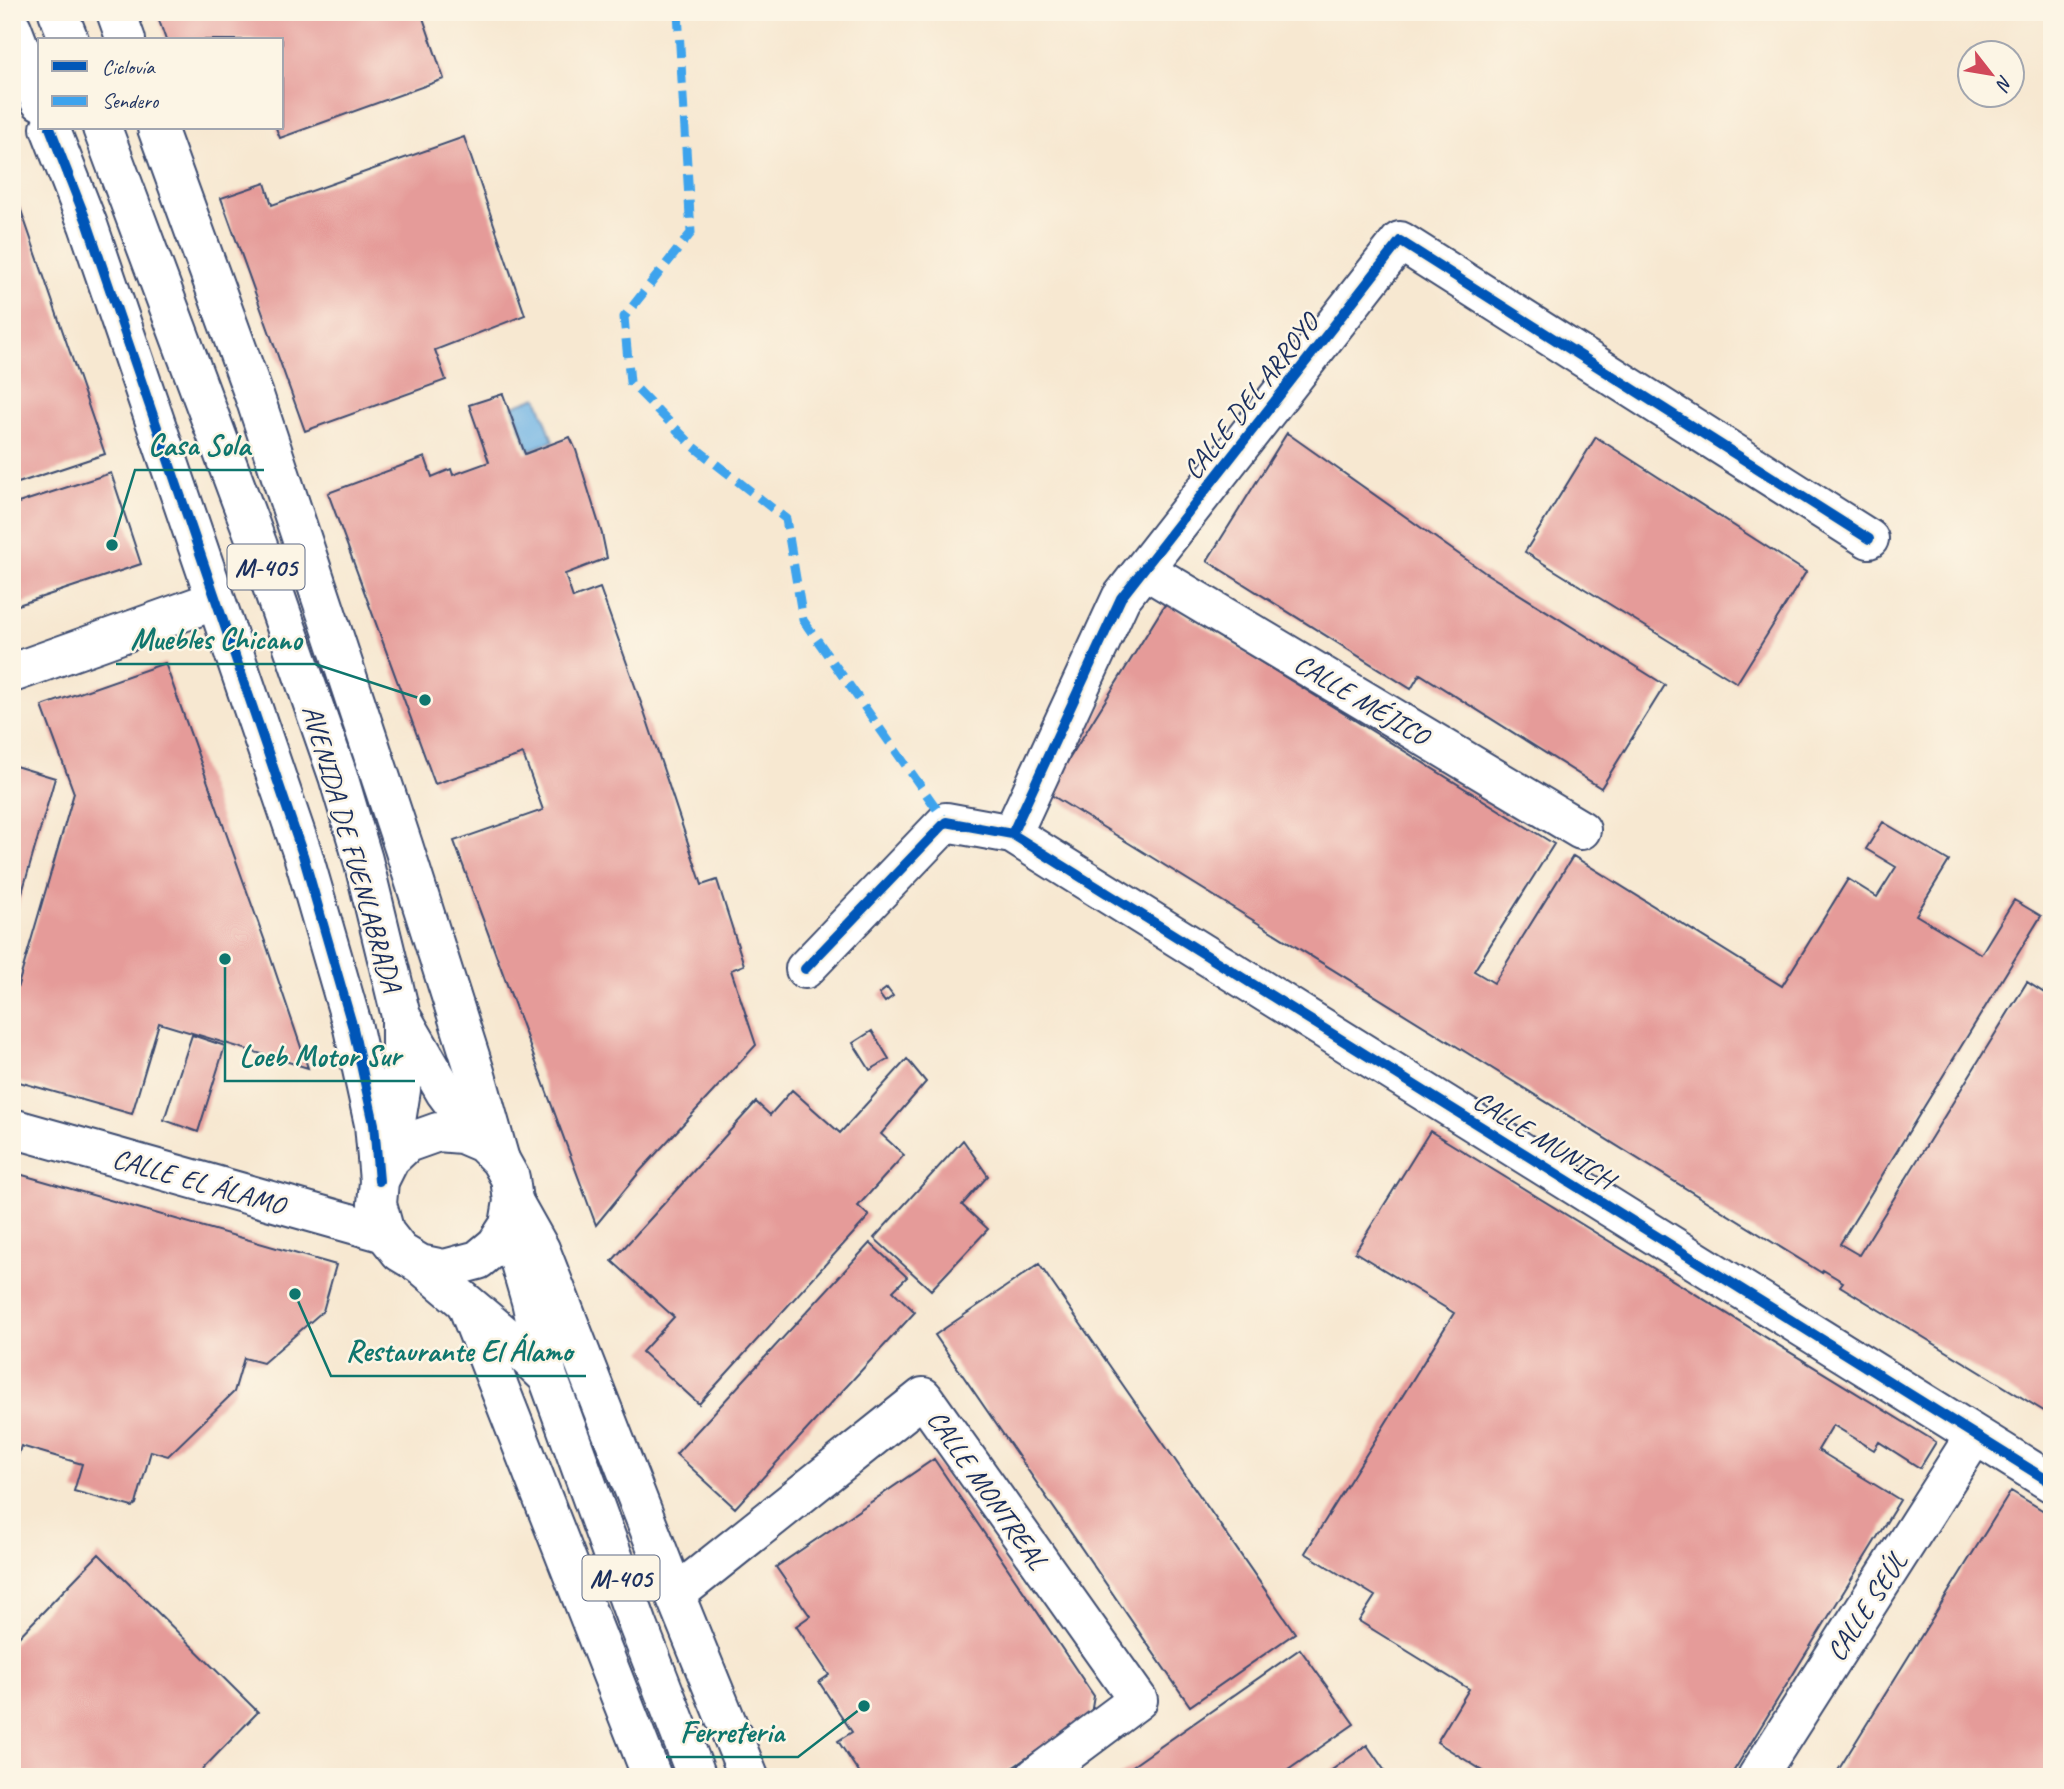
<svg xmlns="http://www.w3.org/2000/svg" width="2064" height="1789" font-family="Caveat,sans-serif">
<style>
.water{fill:#70b4e5;stroke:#4672a2;stroke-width:2}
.building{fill:#e59b99}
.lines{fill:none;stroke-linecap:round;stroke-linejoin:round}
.minor-casing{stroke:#3c4b6f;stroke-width:42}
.major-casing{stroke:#3c4b6f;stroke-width:42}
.minor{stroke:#fff;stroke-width:38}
.major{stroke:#fff;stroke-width:38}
.quiet{stroke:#3da3ed;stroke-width:9;stroke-dasharray:18 9;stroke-linecap:butt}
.cycleway-casing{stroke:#fcf5e5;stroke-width:15}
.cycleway{stroke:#0057b8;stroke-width:10}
.labels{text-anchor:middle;stroke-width:5;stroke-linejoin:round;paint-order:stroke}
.shield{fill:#fcf5e5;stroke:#5e6a86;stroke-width:2}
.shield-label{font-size:26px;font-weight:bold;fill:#1b2f5e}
.street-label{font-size:28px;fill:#1b2f5e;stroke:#fcf5e5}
.leader{fill:none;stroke:#0f766e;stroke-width:2.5}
.callout-dot{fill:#0f766e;stroke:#fcf5e5;stroke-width:2.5}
.callout-label{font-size:30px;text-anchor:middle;font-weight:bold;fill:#0f766e;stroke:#fcf5e5;stroke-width:5;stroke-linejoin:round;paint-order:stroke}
</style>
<rect width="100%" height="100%" fill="#fcf5e5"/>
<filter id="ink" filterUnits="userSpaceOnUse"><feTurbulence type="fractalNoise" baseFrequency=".0143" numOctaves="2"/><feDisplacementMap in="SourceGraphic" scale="14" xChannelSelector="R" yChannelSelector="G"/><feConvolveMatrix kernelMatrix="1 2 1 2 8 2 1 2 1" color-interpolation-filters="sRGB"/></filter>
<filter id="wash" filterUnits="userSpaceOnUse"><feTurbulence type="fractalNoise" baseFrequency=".00686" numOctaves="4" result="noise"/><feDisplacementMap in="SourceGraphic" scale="28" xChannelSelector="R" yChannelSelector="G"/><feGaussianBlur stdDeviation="1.57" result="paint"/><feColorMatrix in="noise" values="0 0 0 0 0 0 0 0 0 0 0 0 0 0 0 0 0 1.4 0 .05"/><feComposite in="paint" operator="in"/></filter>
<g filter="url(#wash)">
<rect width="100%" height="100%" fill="#f7e8d1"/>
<path class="water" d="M537 397 553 441 529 450 513 406Z"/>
<g id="blocks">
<path class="building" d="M156 12H421L444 79 280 138 276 128H282V40H166Z
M464 137 525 315 435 350 446 380 305 431 221 198 265 183 272 205Z
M12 184 105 454 12 485Z
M503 394 525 454 570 437 576 450 602 534 607 558 565 574 573 598 600 588 645 714 702 885 717 880 744 965 731 970 756 1045 641 1170 596 1225 454 841 543 810 523 754 435 784 328 493 425 457 432 477 451 469 453 475 489 462 469 405Z
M1287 433 1484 572 1665 685 1601 788 1420 674 1411 689 1207 561Z
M1596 437 1806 572 1737 683 1525 552Z
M111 473 141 564 12 607V505Z
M1166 603 1554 844 1474 971 1494 983 1573 856 1782 986 1848 879 1877 897 1896 867 1866 849 1883 822 1949 861 1916 915 1981 954 2014 900 2041 916 1840 1244 1859 1255 2027 982 2052 998V1416L1840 1286 1843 1282 1823 1270 1822 1273 1048 793Z
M165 663 267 947 308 1068 159 1023 132 1114 12 1080V1006L74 793 42 706Z
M12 765 55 778 13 924H12Z
M887 988 893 996 885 1002 879 994Z
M872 1031 889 1059 870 1070 853 1043Z
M192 1035 225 1046 198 1132 164 1120Z
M907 1059 926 1082 881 1134 904 1155 858 1206 869 1216 699 1404 642 1352 674 1317 612 1261 756 1102 770 1115 792 1090 840 1133Z
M1430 1131 1936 1442 1920 1468 1879 1442 1874 1450 1833 1425 1818 1450 1900 1500 1730 1777H1493L1437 1742 1469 1689 1359 1621 1375 1596 1305 1553 1454 1313 1355 1252Z
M963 1140 988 1176 962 1205 988 1229 931 1290 874 1238Z
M12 1172 336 1265 323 1311 263 1363 244 1358 234 1392 168 1456 151 1451 136 1504 132 1507 74 1491 82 1464 21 1446 12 1475Z
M870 1243 907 1277 893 1291 915 1312 735 1508 676 1454Z
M1039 1264 1295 1633 1190 1706 935 1335Z
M934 1459 1094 1696 1091 1714 999 1777H862L838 1741 852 1732 819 1682 829 1675 796 1626 810 1616 776 1567Z
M2011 1491 2052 1516V1777H1834Z
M99 1554 258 1712 195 1777H12V1644Z
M1300 1649 1354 1724 1278 1777H1117Z
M1367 1745 1389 1777H1322Z"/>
</g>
</g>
<g filter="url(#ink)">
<use href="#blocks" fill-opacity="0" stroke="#3c4b6f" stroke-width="2"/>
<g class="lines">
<g class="minor-casing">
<path id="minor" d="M116 12 126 40
M12 28 40 101
M50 128 88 225 303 855 353 1028 374 1124 379 1181
M157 128 255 398 403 845 475 1072 500 1160
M1144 569 1581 830
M12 673 216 600
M1012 834 2052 1483
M805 969 946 822 1012 834 1121 598 1400 241 1869 539
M12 1128 385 1233
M513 1201 540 1249 675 1595 749 1777
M467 1305 652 1777
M675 1595 923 1397 1138 1700 1035 1777
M1757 1777 1975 1435"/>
</g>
<g class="major-casing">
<path id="major" d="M58 12 69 40
M102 128 258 546 338 776 363 860 401 1016V1090L390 1159 379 1181 377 1204 385 1233 400 1252 420 1264 444 1269 478 1260 496 1245 509 1225 513 1201 510 1178 500 1160 483 1143 445 1092 401 1016
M390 1159 407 1143 438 1132 462 1134 483 1143
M509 1225 531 1301 548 1377 638 1625 697 1777
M420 1264 501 1332 548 1377"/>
</g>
<use href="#minor" class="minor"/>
<use href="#major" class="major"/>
<path class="quiet" d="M678 12 691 233 624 317 630 382 693 446 786 519 803 620 946 822"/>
<g class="cycleway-casing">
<path id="cycleway" d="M50 128 88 225 303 855 353 1028 374 1124 379 1181
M1012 834 2052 1483
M805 969 946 822 1012 834 1121 598 1400 241 1869 539"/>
</g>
<use href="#cycleway" class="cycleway"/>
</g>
</g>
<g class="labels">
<g class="shield">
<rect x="227.5" y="544.5" width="77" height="45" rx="5"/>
<rect x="582.5" y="1555.5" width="77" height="45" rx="5"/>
</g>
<g class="shield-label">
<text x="266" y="576">M-405</text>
<text x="621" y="1587">M-405</text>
</g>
<g class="street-label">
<text transform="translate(1250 396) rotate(-52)" y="10">CALLE DEL ARROYO</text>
<text transform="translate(1362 699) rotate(31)" y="10">CALLE MÉJICO</text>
<text transform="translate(353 848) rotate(74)" y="10">AVENIDA DE FUENLABRADA</text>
<text transform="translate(1544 1139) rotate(32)" y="10">CALLE MUNICH</text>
<text transform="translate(199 1181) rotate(16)" y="10">CALLE EL ÁLAMO</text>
<text transform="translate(988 1489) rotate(55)" y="10">CALLE MONTREAL</text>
<text transform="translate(1866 1606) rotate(-57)" y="10">CALLE SEÚL</text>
</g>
</g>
<path class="leader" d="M112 545L135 470H264M425 700L315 664H116M225 959L225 1081H415M295 1294L331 1376H586M864 1706L798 1757H666"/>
<g class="callout-dot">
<circle cx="112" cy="545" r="7"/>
<circle cx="425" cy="700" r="7"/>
<circle cx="225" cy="959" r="7"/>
<circle cx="295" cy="1294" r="7"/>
<circle cx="864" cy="1706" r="7"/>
</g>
<g class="callout-label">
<text x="199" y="455">Casa Sola</text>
<text x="216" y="649">Muebles Chicano</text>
<text x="320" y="1066">Loeb Motor Sur</text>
<text x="459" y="1361">Restaurante El Álamo</text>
<text x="732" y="1742">Ferreteria</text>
</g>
<rect width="2064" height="1789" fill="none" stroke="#fcf5e5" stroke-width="42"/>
<rect x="38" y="38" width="245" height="91" fill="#fcf5e5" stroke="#a2a6af" stroke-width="2"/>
<rect x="52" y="61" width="35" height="10" fill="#0057b8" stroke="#a2a6af" stroke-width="2"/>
<text x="102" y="74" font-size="21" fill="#1b2f5e">Ciclovía</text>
<rect x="52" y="96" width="35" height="10" fill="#3da3ed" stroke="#a2a6af" stroke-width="2"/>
<text x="102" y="108" font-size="21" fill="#1b2f5e">Sendero</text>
<g transform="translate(1991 74) rotate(121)"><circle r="33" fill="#fcf5e5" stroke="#a2a6af" stroke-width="2"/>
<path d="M0-5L12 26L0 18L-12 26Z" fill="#d1495b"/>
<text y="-10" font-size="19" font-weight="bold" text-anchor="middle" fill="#1b2f5e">N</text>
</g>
</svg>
